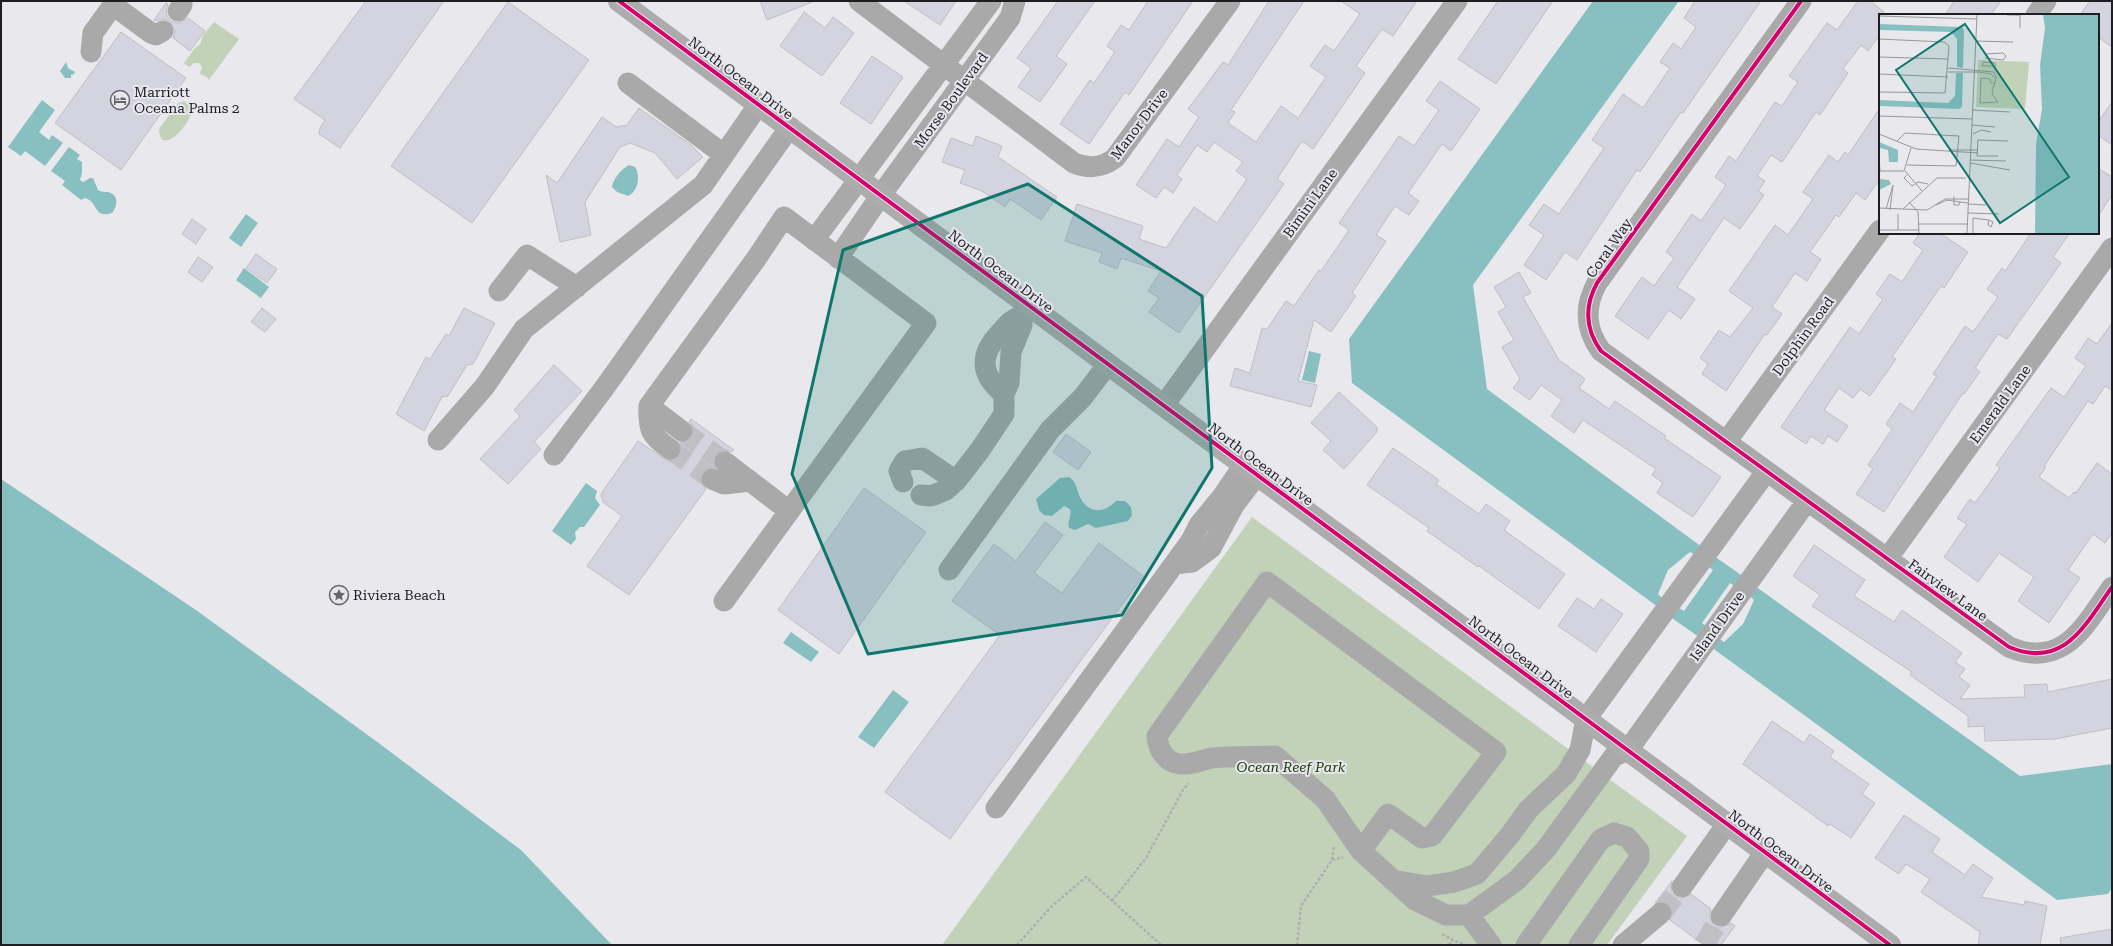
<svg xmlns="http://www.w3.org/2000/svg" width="2113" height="946" font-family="'Roboto Serif',serif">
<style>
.green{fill:#c2d2b8}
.water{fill:#88c0c2}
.building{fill:#d4d3e0;stroke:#bfbfc2}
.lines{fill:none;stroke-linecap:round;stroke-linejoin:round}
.minor-tunnel{stroke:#c0c0c4;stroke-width:21;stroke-dasharray:21 10;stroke-linecap:butt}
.path{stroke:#afaeb0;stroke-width:2.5;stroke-dasharray:3 2;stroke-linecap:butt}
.minor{stroke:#a9a9a9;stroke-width:21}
.major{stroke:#adacac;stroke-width:22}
.cycleway-casing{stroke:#e7e7ef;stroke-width:6}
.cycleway{stroke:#d6006c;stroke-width:4}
.marked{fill:#0f766e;fill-opacity:0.2;stroke:#0f766e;stroke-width:3;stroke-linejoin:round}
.labels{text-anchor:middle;stroke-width:4;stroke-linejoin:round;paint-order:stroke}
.street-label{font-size:14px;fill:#1e1e21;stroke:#e7e7ef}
.poi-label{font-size:14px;fill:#1e1e21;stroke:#e7e7ef;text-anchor:start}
.park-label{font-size:14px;font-style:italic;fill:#203b02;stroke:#e7e7ef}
.inset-road{fill:none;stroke:#98989b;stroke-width:1}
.view{fill:#0f766e;fill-opacity:0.15;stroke:#0f766e;stroke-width:2}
.inset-edge{fill:none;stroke:#1e1e21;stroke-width:2}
</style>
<rect width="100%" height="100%" fill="#e9e9ed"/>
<path class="green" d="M214 22 239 39 209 80 207 77 200 74 202 67 199 63H194L189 67 184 63 195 48 200 44 203 35Z
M184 101 192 109C192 123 160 159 159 129L178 103Z
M1252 517 1687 836 1607 945H942Z"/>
<path class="water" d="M1593 1H1679L1473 285 1487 389 1702 547 1696 556 1690 552 1668 570 1658 594 1663 599 1658 607 1352 383 1349 339Z
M66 62 68 68 75 72 74 74 71 75V78H65L60 71Z
M42 100 55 110 39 132 49 140 52 135 63 143 45 166 25 151 21 156 8 147Z
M69 147 80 155 77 159 82 162V173L80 180 83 182 90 178H93L98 190C103 193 107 191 111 193 119 197 117 207 112 213 93 219 99 202 85 198L81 200 62 185 65 181 51 171Z
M629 165 635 167C641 175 638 192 628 196L617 192 612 187C613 178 622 169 629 165Z
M246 214 258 223 241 247 229 238Z
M244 268 269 287 261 298 236 280Z
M1309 351 1321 354 1315 383 1302 380Z
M1069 477C1078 483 1076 491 1081 499 1090 515 1106 512 1116 501H1125L1131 507 1132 515 1128 521 1096 528 1088 524 1075 530 1069 528C1067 521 1072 516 1070 509L1064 506 1052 516 1044 515 1039 510 1036 499 1060 478Z
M1 479 196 610 380 744 521 850 612 945H1Z
M586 483 597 491 595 498 600 505 584 527H580L575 532 576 539 571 545 552 531Z
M1714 556 1744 577 1737 588 1730 583 1702 623 1707 627 1699 637 1669 616 1676 606 1684 611 1713 570 1707 566Z
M1755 586 2020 776 2112 764V888L2108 894 2057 900 1711 647 1718 638 1724 642 1743 624 1754 600 1749 595Z
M791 632 819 652 811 662 783 643Z
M893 690 909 702 874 748 858 737Z"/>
<path class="building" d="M366 1H444L340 148 319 134 320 128 325 120 294 99Z
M760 1H812V2L767 20Z
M904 1H956L940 25Z
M1058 1H1095L1056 56 1067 64 1040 102 1018 87 1031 68 1017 58Z
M1148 1H1193L1129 95 1125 92 1089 144 1060 124 1090 80 1094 83 1115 52 1107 46 1121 25 1129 30Z
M1269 1H1304L1231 110 1235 112 1228 123 1256 142 1281 106 1298 118 1326 77 1310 66 1325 45 1334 51 1360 14 1341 1H1417L1393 36 1382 29 1356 66 1365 73 1313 149 1302 141 1277 179 1284 184 1179 333 1149 312 1159 298 1148 291 1161 271 1121 258 1117 269 1099 262 1102 253 1065 241 1077 204 1143 226 1139 239 1166 248 1194 207 1217 223 1247 179 1236 171 1243 162 1214 142 1207 152 1197 145 1177 175 1182 179 1173 193 1164 187 1156 198 1136 185 1167 139 1179 147 1199 117 1188 109 1223 62 1228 65Z
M1498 1H1553L1496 84 1458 59Z
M1695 1H1761L1683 113 1681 112 1640 172 1637 170 1577 260 1565 252 1546 280 1524 265 1544 235 1529 225 1544 204 1559 214 1604 148 1592 140 1623 94 1643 108 1670 68 1660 62 1673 43 1681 49 1696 27 1684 18Z
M1858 1H1870L1884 12 1880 15V35L1868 51 1861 45 1843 69 1848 73 1820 115 1816 112 1782 162 1771 155 1757 176 1765 181 1758 191 1764 195 1740 229 1724 218 1677 287 1695 299 1681 319 1669 310 1648 339 1615 316 1642 277 1654 286 1674 258 1666 252 1692 214 1701 221 1726 185 1715 177 1729 156 1736 161 1775 102 1782 106 1798 82 1789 76 1827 23 1837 30Z
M1954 1H2001L1991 15H1945Z
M2090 1H2112V47L2098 37V15H2080Z
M508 2 589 60 472 223 391 166Z
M166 3 168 4 166 10 167 16 171 21 178 23 188 18 205 31 190 51 173 38 175 31 169 21 163 19 156 21 154 20Z
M804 12 825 28 833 17 854 33 822 76 780 46Z
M121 32 186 78 121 170 55 123Z
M872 56 903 77 871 124 840 103Z
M1440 81 1480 109 1451 151 1442 144 1408 193 1419 201 1409 215 1395 206 1376 235 1386 241 1352 293 1356 296 1331 332 1314 320 1298 381 1317 385 1311 407 1230 386 1235 368 1250 373 1262 328 1267 329 1286 301 1294 306 1319 270 1321 271 1349 230 1339 223 1399 136 1414 146 1439 110 1426 101Z
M2112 102V145L2098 135V122Z
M639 108 691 145 703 157 677 179 655 153 630 143 620 147 585 202 591 235 560 242 546 175 557 183 602 117 616 127 627 125Z
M1880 108V179L1865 200 1856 193 1839 217 1836 215 1810 252 1821 259 1807 281 1795 273 1772 307 1782 314 1767 335 1765 334 1726 391 1702 374 1708 364 1700 358 1719 330 1730 337 1753 308 1729 291 1775 225 1788 235 1813 199 1803 192 1829 155 1838 162 1845 152 1848 155Z
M976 136 1002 146 998 157 1057 197 1041 220 1010 199 1005 207 982 191 960 183 965 170 942 162 951 138 973 146Z
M2098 168 2112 177V195L2098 216Z
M192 219 206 229 196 244 182 234Z
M1920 233H1940L1968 252 1944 288 1941 286 1892 357 1896 359 1870 396 1860 389 1853 398 1839 388 1824 410 1848 426 1837 442 1828 436 1823 444 1811 436 1806 444 1781 427 1850 327 1859 334 1883 299 1876 294 1890 274 1902 282 1923 250 1913 243Z
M2031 233H2070L2053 257 2061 263 2007 339 1998 334 1975 368 1980 372 1964 394 1963 393 1884 512 1856 494 1873 469 1868 465 1892 429 1886 424 1900 403 1913 412 1937 376 1933 374 1965 326 1973 332 1998 297 1987 289 2002 268 2005 271Z
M256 254 277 269 267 283 246 268Z
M198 257 213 267 202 282 188 272Z
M1519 272 1531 293 1523 297 1559 360 1585 379 1579 388 1609 409 1615 401 1666 436 1664 438 1721 477 1693 517 1657 493 1663 483 1652 475 1656 469 1583 420 1574 433 1551 416 1562 400 1541 385 1530 400 1513 388 1520 379 1502 347 1514 340 1498 312 1506 307 1494 287Z
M262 308 276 319 265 332 251 322Z
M464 308 495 323 473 364 467 365 448 396 442 397 424 431 396 414 426 357 430 359 446 334 449 336Z
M2112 323V390L2105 386 2093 404 2088 401 2044 466 2046 467 2039 477 2069 498 2074 492 2076 493 2097 463 2112 474V533L2105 543 2093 534 2068 570 2080 578 2049 623 2018 601 2034 577 1999 553 1978 582 1944 557 1967 524 1957 518 1970 499 1975 503 2000 468 1996 465 2051 388 2064 397 2086 366 2075 358 2088 338 2097 344Z
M554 365 582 391 534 442 541 449 508 484 480 459 520 416 514 410Z
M1339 392 1377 427V432L1344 469 1323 450 1331 441 1311 423Z
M691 419 734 450 732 452 726 450 720 451 713 460 715 468 705 469 701 474 700 481 706 489 629 595 587 566 622 516 603 502 601 494 638 441 668 461 675 460 679 456 682 450 680 443 687 442 694 433 693 426 689 421Z
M1066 434 1091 452 1078 470 1053 452Z
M1393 448 1439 480 1436 484 1479 514 1486 504 1510 521 1504 530 1565 574 1539 609 1479 566 1478 567 1427 531 1429 528 1367 485Z
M864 488 926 532 839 654 778 610Z
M1045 522 1063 535 1034 573 1062 593 1099 543 1143 576 950 839 885 792 1000 635 952 601 994 544 1016 561Z
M1814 545 1865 580 1854 596 1894 622 1902 610 1962 653 1955 662 1965 669 1959 677 1970 685 1960 699 2025 697 2024 685 2047 684 2048 692 2112 679V728L2055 739 1985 741 1984 726 1968 727V716L1910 675 1912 672 1812 606 1820 595 1793 576Z
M1577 598 1594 609 1601 599 1623 614 1596 652 1558 626Z
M1772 721 1804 743 1810 734 1834 751 1830 757 1869 784 1862 794 1875 803 1851 838 1830 824 1828 826 1743 764Z
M1904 815 1940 839 1932 852 1965 875 1973 864 1993 878 1981 897 2024 905 2025 901 2047 906 2040 945H1978L1980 932 1921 892 1930 879 1906 864 1899 874 1875 858Z
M1672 881 1671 892 1675 896 1681 899 1691 894 1711 909 1709 915 1714 926 1720 928 1731 923 1735 926 1721 945H1704L1670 920 1673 911 1670 905 1665 902 1655 903Z
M2112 929V945H2061L2060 938Z"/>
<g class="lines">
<path class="minor-tunnel" d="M682 431 725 462
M670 449 712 479
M1661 913 1682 887
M1704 945 1721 916"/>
<path class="path" d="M1332 860 1334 846
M1112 901 1146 858 1183 790 1189 783
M1442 934 1453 940 1466 945
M1017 945 1051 907 1086 877 1161 945
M1297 945 1301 906 1332 860 1343 857
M1449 945 1453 940"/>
<path class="minor" d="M859 1 1074 163C1089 169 1102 168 1115 158L1230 1
M1801 1 1597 283C1584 307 1585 329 1601 351L2009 647C2064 670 2085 625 2112 587
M113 5 151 33 156 35 163 31
M178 11 182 5V1
M2036 15 2046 1
M91 52 93 33 116 1
M628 83 723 154
M814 240 991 1
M838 258 881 195 1010 18 1015 1
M499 291 527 255 577 287
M1004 394C980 375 979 355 1000 333 1007 325 1011 319 1022 316
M1164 405 1457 1
M649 406 682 431
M438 440 485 386 524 329 703 185 759 104
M1726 442 1880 230
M670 449C651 436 648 430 649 406L756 259 784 217 926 323 724 601
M554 455 605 387 790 127
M725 462 789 511
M712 479 724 484 750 481
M903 482 899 471 905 461 922 458 956 481
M921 495 931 496 946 490 956 481 980 450 1004 414V394L1009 383 1011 352 1022 325V316L1029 305
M1887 559 2112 248
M1174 564 1192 562 1211 548 1234 505 1257 475
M949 570 1050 430 1083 397 1108 364
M996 808 1191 541 1199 525 1222 497 1244 465
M1361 851 1388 814 1422 838 1432 836 1496 752 1267 582 1157 736C1158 750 1166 763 1181 764 1191 765 1202 760 1212 758 1233 756 1254 757 1275 756L1325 799 1361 851 1415 900 1446 915H1469L1517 880 1546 849 1614 756 1628 750 1807 501
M1392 880 1427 886 1454 882 1477 874 1510 835 1528 810 1566 774 1580 750 1586 719 1766 472
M1682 887 1727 824
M1469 915 1491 945
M1721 916 1765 852
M1526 945 1601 839 1614 833 1627 837 1639 851V859L1579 945
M1623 945 1661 913"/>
<path class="major" d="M619 1 1890 945"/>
<g class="cycleway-casing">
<path id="cycleway" d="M619 1 1890 945
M1801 1 1597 283C1584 307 1585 329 1601 351L2009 647C2064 670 2085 625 2112 587"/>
</g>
<use href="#cycleway" class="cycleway"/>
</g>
<path class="marked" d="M1028 184 1202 296 1212 468 1122 615 868 654 792 474 843 250Z"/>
<defs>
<g id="hotel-ring" transform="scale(1)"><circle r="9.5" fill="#e7e7ef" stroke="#656568" stroke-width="1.5"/><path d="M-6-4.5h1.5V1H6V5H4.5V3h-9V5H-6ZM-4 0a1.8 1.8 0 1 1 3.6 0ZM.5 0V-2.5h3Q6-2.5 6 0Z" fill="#656568"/></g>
<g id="sight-ring" transform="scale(1)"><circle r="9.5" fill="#e7e7ef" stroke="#656568" stroke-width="1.5"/><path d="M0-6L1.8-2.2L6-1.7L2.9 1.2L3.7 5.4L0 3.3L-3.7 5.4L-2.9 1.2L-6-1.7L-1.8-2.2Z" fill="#656568"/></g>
</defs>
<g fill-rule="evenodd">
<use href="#hotel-ring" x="120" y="100"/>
<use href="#sight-ring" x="339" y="595"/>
</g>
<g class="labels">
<g class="street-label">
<text transform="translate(741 78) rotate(37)" y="5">North Ocean Drive</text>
<text transform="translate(951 100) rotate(-54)" y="5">Morse Boulevard</text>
<text transform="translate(1139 124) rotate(-53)" y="5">Manor Drive</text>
<text transform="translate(1310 203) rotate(-54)" y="5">Bimini Lane</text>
<text transform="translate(1609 248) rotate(-55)" y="5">Coral Way</text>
<text transform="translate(1001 271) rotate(37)" y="5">North Ocean Drive</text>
<text transform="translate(1803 336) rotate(-54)" y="5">Dolphin Road</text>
<text transform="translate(2000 404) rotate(-54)" y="5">Emerald Lane</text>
<text transform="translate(1261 464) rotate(37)" y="5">North Ocean Drive</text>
<text transform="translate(1948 590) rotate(36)" y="5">Fairview Lane</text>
<text transform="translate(1717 626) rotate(-54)" y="5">Island Drive</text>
<text transform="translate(1521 657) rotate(37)" y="5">North Ocean Drive</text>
<text transform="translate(1781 851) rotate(37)" y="5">North Ocean Drive</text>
</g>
<g class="poi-label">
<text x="134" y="97">Marriott<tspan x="134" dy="16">Oceana Palms 2</tspan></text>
<text x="353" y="600">Riviera Beach</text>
</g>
<g class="park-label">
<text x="1291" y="772">Ocean Reef Park</text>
</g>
</g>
<g transform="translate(1879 14)">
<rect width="220" height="220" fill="#e9e9ed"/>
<path d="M99 46 150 48 146 95 97 93Z" fill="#c2d2b8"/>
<path d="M164 1H220V219H156L157 130 163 95 161 51 166 14ZM0 10 83 13 85 16 84 54 78 53V25L72 18 0 16ZM77 59H84L83 93 80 95 0 92V86L69 89 76 82ZM0 128 19 136V148H10L9 136 0 134ZM0 165 10 166 12 170 0 176Z" fill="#88c0c2"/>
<path class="inset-road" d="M128 1H141V14M0 2 98 5M0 25 65 28 70 32 66 79 0 78M97 27 134 28M0 43 69 45M106 44 124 46 127 42 124 39 106 40M104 48 116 49 117 52H103ZM69 54 115 58 117 63 116 69 114 74 113 80 119 88 101 89 102 64 111 65 112 69H116M69 58H100L112 60 116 64M0 60 69 63M94 96 131 98M0 102 93 105M93 111 116 113M0 120 37 135 99 139M94 120 102 116 112 118M18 127 26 119 80 122 77 152 28 151M70 136H99M119 142H98L99 126 129 127M0 143 1 157M91 146 127 147M91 149 131 156M0 157H25M25 157 32 134M26 157 43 177M28 161 25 164 33 172 39 168 49 170M75 182V191H80L81 188M67 186 89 189M30 188 39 198 40 219M89 190 107 191M57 191 68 186M0 194 48 196 66 185H90M7 195 14 171 11 196M24 195 58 164H87M89 199 120 200M19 200V216M40 210H89M0 216H40M88 219 98 1M94 219V204L110 206 109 211 112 213 114 208 110 206"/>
<path class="view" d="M86 10 190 163 121 209 17 56Z"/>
<rect width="220" height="220" class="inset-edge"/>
</g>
<rect width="2113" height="946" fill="none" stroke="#1e1e21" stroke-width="4"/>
</svg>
